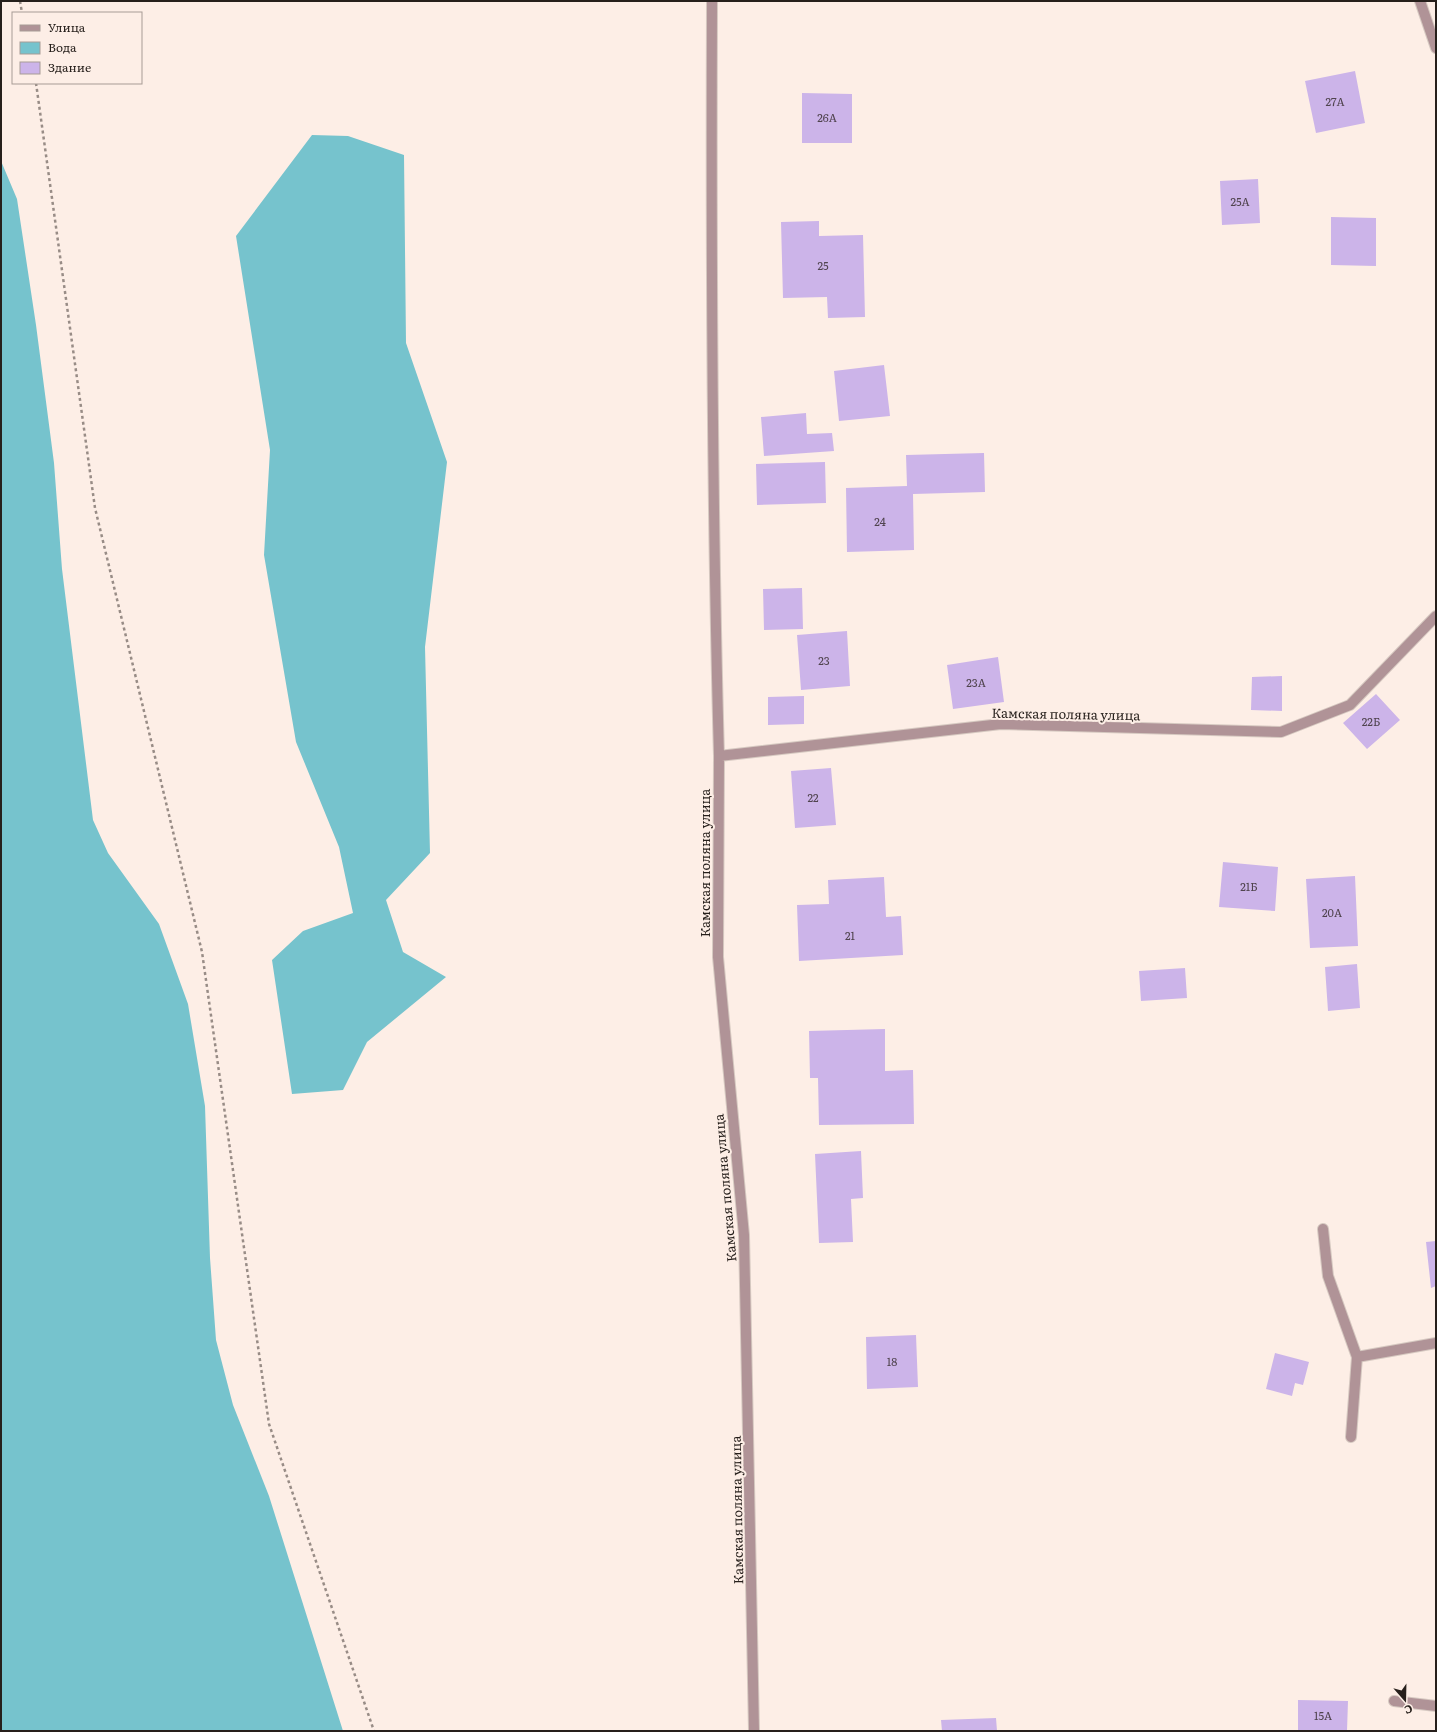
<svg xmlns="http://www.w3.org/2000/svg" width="1437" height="1732" font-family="Literata,serif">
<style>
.water{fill:#76c3cd}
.building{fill:#ccb4e9}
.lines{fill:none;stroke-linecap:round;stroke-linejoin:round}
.lane-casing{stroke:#d6c9c1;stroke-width:12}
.street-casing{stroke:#d6c9c1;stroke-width:12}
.path{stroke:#988c86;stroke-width:2.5;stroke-dasharray:3 3;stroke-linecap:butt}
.lane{stroke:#b09397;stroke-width:10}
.street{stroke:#b09397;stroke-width:10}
.labels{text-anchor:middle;stroke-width:4;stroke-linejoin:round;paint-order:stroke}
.number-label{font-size:11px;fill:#50444e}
.street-label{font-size:13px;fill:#261f1b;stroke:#fdeee6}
</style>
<rect width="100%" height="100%" fill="#fdeee6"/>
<path class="water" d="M312 135 348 136 404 155 406 343 447 462 425 647 430 853 386 900 403 952 446 977 367 1042 343 1090 292 1094 272 960 303 931 353 913 339 847 296 742 264 555 270 450 236 236Z
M1 161 17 199 36 325 54 463 62 569 93 820 108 853 159 924 188 1004 205 1106 210 1258 216 1340 233 1405 269 1496 343 1731H1Z"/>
<path class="building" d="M1355 71 1365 123 1316 133 1305 81Z
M802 93 852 94V143H802Z
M1258 179 1260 223 1222 225 1220 181Z
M1331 217 1376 218V266L1331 265Z
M819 221V236L863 235 865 317 828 318 827 297 783 298 781 222Z
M884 365 890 416 839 421 834 371Z
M806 413 807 434 832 433 834 451 764 456 761 417Z
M984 453 985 492 913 494 914 550 847 552 846 488 907 486 906 455Z
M825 462 826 503 757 505 756 464Z
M802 588 803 629 764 630 763 589Z
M847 631 850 686 801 690 797 635Z
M998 657 1004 702 953 709 947 665Z
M1282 676V711L1251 710 1252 677Z
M1376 694 1400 720 1367 749 1343 723Z
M804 696V724L768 725V697Z
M831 768 836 825 795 828 791 771Z
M1223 862 1278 867 1275 911 1219 907Z
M1355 876 1358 946 1310 948 1306 879Z
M884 877 886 917 901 916 903 955 799 961 797 905 829 904 828 880Z
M1357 964 1360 1008 1328 1011 1325 967Z
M1185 968 1187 998 1141 1001 1139 971Z
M885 1029V1071L913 1070 914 1124 819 1125 818 1078H810L809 1031Z
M861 1151 863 1198 851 1199 853 1242 819 1243 815 1154Z
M1436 1241V1286L1431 1288 1426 1242Z
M916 1335 918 1387 867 1389 866 1337Z
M1275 1353 1309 1362 1303 1385 1295 1383 1292 1396 1266 1389Z
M1298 1700 1348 1701 1347 1731H1298Z
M996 1718 997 1731H942L941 1720Z"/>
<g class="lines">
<g class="lane-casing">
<path id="lane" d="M1323 1229 1328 1276 1357 1357
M1351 1437 1357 1357 1436 1343
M1394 1701 1436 1706"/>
</g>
<g class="street-casing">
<path id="street" d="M712 1C711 253 712 505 719 756
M1420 1 1436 48
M754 1731 744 1235 718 957 719 756 1001 724 1281 732 1350 705 1436 616"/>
</g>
<path class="path" d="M20 1 22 13
M36 83 95 508 202 952 269 1424 374 1731"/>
<use href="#lane" class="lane"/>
<use href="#street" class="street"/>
</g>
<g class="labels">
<g class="number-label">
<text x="1335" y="106">27А</text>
<text x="827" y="122">26А</text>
<text x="1240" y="206">25А</text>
<text x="823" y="270">25</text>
<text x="880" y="526">24</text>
<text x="824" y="665">23</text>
<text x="976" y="687">23А</text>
<text x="1371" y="726">22Б</text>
<text x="813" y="802">22</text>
<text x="1249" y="891">21Б</text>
<text x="1332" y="917">20А</text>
<text x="850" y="940">21</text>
<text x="892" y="1366">18</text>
<text x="1323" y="1720">15А</text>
</g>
<g class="street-label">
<text transform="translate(1066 714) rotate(1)" y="5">Камская поляна улица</text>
<text transform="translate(705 863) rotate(-90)" y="5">Камская поляна улица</text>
<text transform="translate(725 1188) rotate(-95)" y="5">Камская поляна улица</text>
<text transform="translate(737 1510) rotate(-91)" y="5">Камская поляна улица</text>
</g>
</g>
<rect width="1437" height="1732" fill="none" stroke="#261f1b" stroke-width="4"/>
<rect x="12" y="12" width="130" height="72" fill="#fdeee6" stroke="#a79b95"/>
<rect x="20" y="25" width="20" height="6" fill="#b09397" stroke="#a79b95"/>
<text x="48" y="32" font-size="12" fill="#261f1b">Улица</text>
<rect x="20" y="42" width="20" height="12" fill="#76c3cd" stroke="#a79b95"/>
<text x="48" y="52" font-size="12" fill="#261f1b">Вода</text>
<rect x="20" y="62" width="20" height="12" fill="#ccb4e9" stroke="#a79b95"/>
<text x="48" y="72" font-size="12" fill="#261f1b">Здание</text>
<g transform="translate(1405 1700) rotate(160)" stroke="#fdeee6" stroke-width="3" paint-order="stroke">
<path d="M0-3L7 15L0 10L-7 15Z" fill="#261f1b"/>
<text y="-6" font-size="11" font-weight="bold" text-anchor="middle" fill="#261f1b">С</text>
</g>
</svg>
